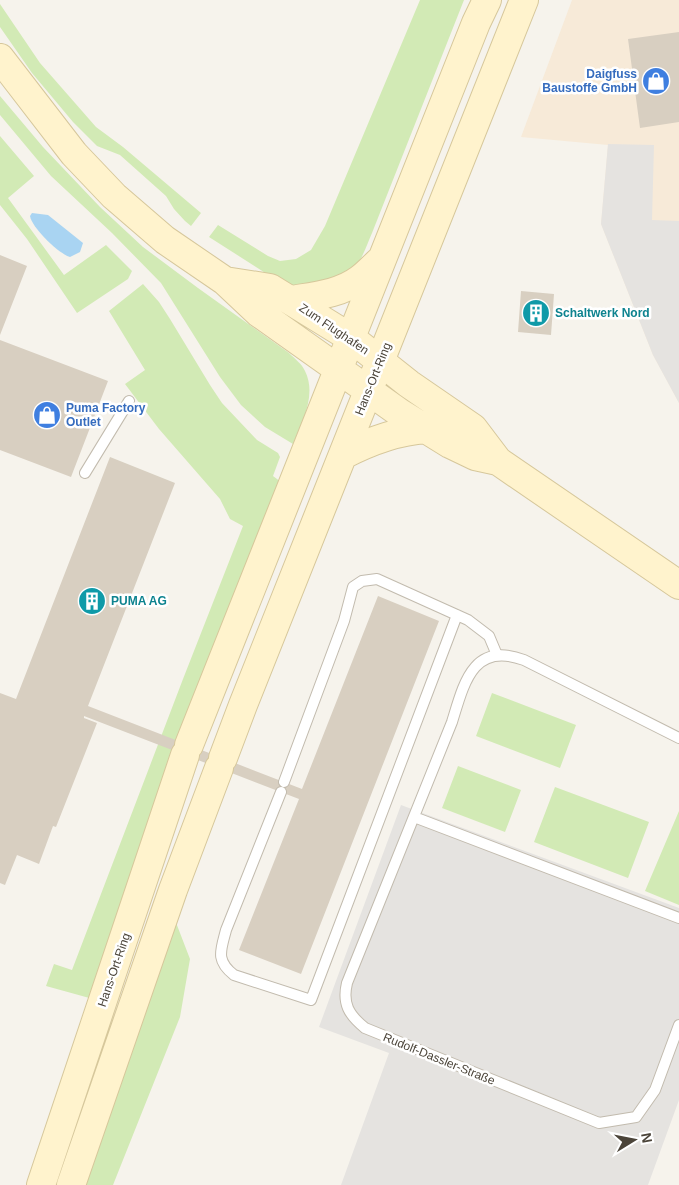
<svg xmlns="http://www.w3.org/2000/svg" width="679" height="1185" font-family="Helvetica,sans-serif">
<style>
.commercial{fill:#f7ead8}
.green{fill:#d2eab5}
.parking{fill:#e5e3e0}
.water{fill:#a9d4f2}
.building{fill:#d8cfc1}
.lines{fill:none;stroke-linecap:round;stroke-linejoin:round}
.lane-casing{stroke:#c2bbae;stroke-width:12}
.secondary-casing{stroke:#d6c79b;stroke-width:30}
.lane{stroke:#fff;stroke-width:10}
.secondary{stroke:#fff3cd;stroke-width:28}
.labels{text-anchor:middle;stroke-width:5;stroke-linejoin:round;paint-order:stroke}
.shop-label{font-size:12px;font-weight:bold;fill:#366cbe;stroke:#fff;text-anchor:end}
.culture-label{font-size:12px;font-weight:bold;fill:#0d838f;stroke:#fff;text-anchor:start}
.street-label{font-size:12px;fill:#4b4439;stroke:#fff}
</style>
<rect width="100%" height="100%" fill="#f6f3ec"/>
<path class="commercial" d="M572 0H679V403L653 355 601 224 608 145 521 137Z"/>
<path class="green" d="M420 0H464L372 233C366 246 360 268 346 276 339 281 301 286 289 288L209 237 218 225 268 256 280 261 296 259 311 250 325 226Z
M0 4 40 63 96 127 123 147 201 213 191 226 185 221 174 209 166 196 120 155 97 146 73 122 32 73 0 27Z
M0 96 43 147 100 207 143 247 198 288 289 353C295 359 302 364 305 371 317 395 302 422 293 444L265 427 241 405 220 377 161 283 112 233 51 176 0 115Z
M0 136 34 176 8 198 64 275 106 245 132 271 128 279 77 313 27 239 0 205Z
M143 284 159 302 170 319 210 385 222 403 257 440 278 453 280 457 273 476 281 482 93 999 46 986 54 964 72 970 183 679 243 526 230 519 220 499 159 429 125 384 145 370 109 311Z
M492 693 576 725 560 768 476 736Z
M458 766 521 790 505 832 442 808Z
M555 787 649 822 628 878 534 842Z
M679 811V905L645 891Z
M175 920 190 959 180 1017 113 1185H84Z"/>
<path class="parking" d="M608 144 654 145 652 220 679 221V403L653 355 601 224Z
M401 805 679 908V1100L648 1185H341L389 1053 319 1027Z"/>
<path class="water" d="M32 213 48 215 83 243 80 252 70 257C59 254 32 228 30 216Z"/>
<path class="building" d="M679 32V122L640 128 628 39Z
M0 255 27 266 0 335Z
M521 291 554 294 551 335 518 332Z
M0 340 108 381 71 477 0 450Z
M110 457 175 483 88 706 302 789 378 596 439 621 301 974 239 950 299 799 84 716V718L97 723 56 827 53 826 39 864 17 855 5 885 0 883V693L16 699Z"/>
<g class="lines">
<g class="lane-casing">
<path id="lane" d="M85 473 129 401
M679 738 524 660C473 641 464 683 452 722L347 983C342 1004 349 1015 365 1028L599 1123 636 1117 655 1090 679 1025
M284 782 344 621 353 587 362 581 377 579 468 620 489 636 497 655
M281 792 226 930C221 950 215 960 234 975L311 1000 457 615
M414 817 679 918"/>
</g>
<g class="secondary-casing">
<path id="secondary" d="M0 58 74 154 114 196 165 240 225 281 259 313 400 413 450 444 475 456 498 461
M225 281 270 288 351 338 409 384 473 428 498 461 679 585
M291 300C315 296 340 294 360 279 367 274 374 266 381 260
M343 455C370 441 396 431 426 429
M189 745 476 23 487 0
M223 758 243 705 524 0
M41 1185 185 755
M71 1185 173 890 219 768"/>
</g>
<use href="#lane" class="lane"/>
<use href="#secondary" class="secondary"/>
</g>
<defs>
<g id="shop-disc" transform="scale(1.4375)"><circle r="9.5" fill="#3f7fe0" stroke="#fff"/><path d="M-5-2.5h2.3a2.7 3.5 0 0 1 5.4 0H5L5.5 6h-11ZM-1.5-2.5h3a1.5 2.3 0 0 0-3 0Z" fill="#fff"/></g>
<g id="building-disc" transform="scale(1.4375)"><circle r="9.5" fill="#0f9aa8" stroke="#fff"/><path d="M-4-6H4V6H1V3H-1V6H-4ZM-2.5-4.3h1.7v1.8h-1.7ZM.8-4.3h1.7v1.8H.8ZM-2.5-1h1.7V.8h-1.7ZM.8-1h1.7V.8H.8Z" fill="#fff"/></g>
</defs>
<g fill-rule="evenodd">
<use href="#shop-disc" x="656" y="81"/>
<use href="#building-disc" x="536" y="313"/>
<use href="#shop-disc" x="47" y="415"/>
<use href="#building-disc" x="92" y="601"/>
</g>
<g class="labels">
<g class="shop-label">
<text x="637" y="78">Daigfuss<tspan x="637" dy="14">Baustoffe GmbH</tspan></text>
<text x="66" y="412" text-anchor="start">Puma Factory<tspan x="66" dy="14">Outlet</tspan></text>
</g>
<g class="culture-label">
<text x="555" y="317">Schaltwerk Nord</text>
<text x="111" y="605">PUMA AG</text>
</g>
<g class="street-label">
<text transform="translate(334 329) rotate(34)" y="4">Zum Flughafen</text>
<text transform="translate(373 379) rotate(-68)" y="4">Hans-Ort-Ring</text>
<text transform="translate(114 970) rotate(-71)" y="4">Hans-Ort-Ring</text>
<text transform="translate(439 1059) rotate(22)" y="4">Rudolf-Dassler-Straße</text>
</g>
</g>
<g transform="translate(634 1140) rotate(80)" stroke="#ffffff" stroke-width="4" paint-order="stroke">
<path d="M0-4L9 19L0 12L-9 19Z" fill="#4b4439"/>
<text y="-8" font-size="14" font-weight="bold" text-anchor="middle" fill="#4b4439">N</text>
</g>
</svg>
